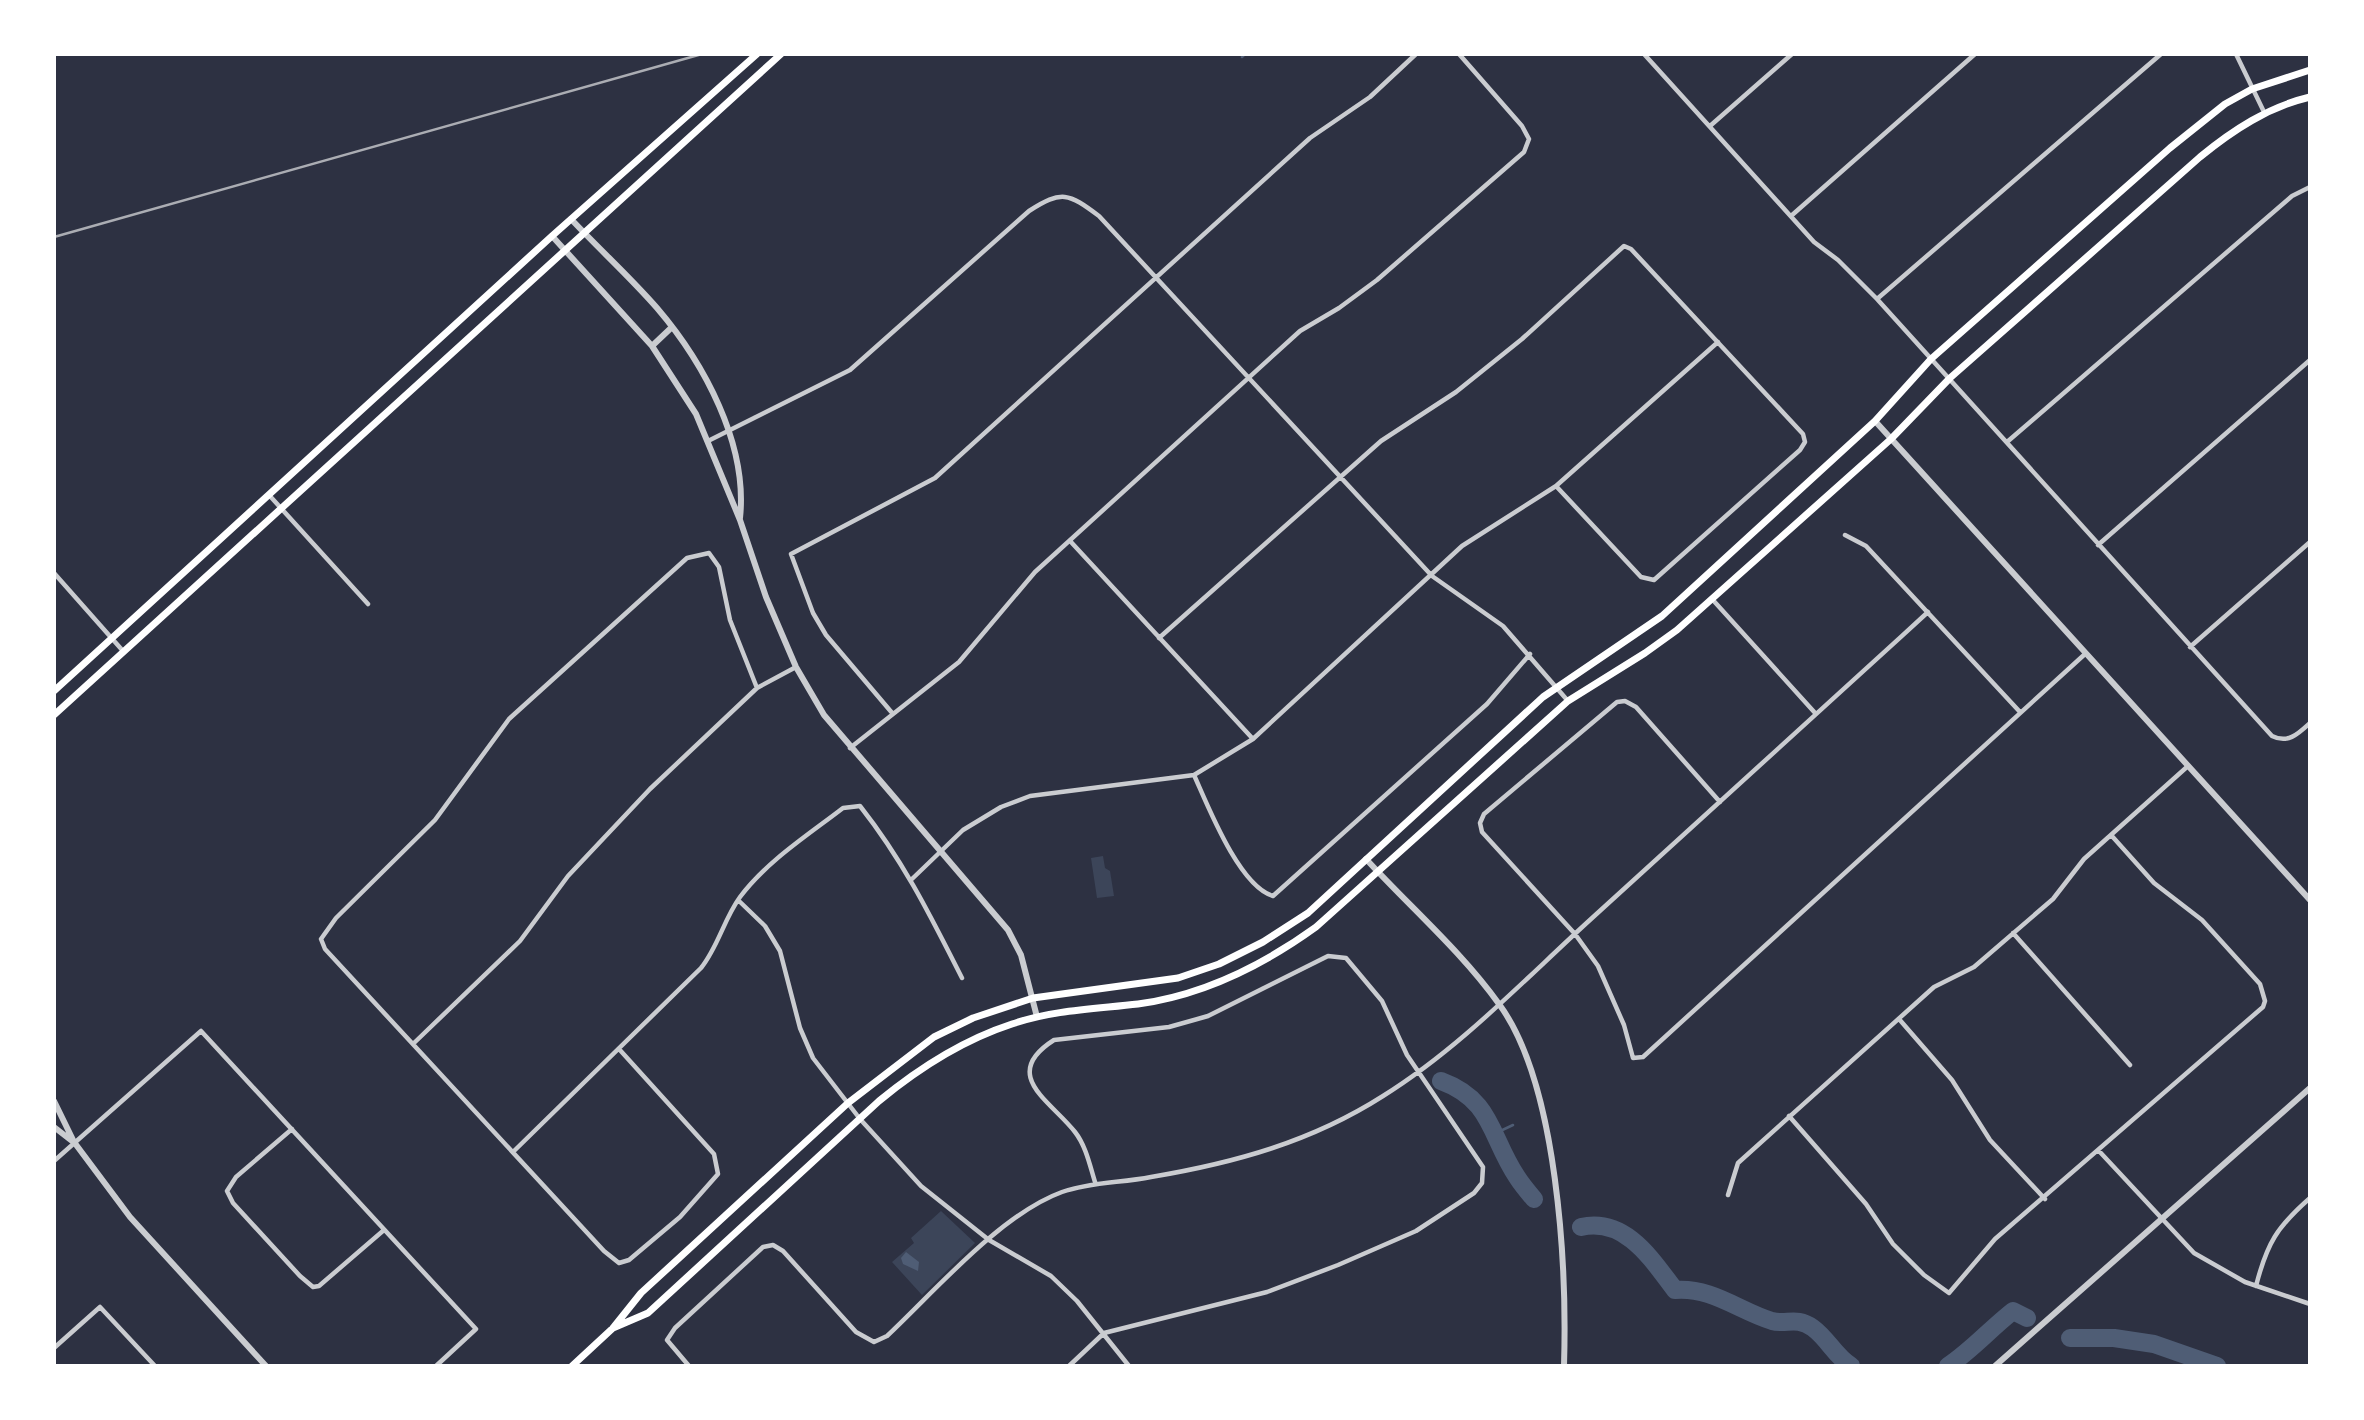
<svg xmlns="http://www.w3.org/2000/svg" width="2364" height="1420" font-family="'Varela Round',sans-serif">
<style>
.green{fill:#3c4559}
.water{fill:#4f5d75}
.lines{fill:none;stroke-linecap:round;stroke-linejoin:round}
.stream{stroke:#4f5d75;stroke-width:2.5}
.river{stroke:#4f5d75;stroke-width:18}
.minor{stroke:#caccd0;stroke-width:4.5}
.tertiary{stroke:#caccd0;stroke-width:6}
.secondary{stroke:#fff;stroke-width:7}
.rail{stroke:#abadb3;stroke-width:2.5}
</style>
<rect width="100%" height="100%" fill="#2d3142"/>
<path class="green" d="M1103 856 1105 868 1110 871 1114 896 1097 898 1091 858Z
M941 1211 975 1243 922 1295 892 1262 914 1243 911 1238Z"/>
<path class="water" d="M906 1252 919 1262 918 1271 903 1264 901 1258Z"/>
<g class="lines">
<path class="stream" d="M1242 57 1245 54
M1496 1133 1513 1125"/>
<path class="river" d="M1441 1081C1493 1100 1490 1137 1517 1177 1522 1185 1528 1192 1534 1199
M1581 1227C1626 1217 1652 1260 1675 1290 1712 1287 1739 1311 1772 1321 1787 1325 1796 1316 1813 1328 1828 1339 1835 1356 1851 1366
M2070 1338H2114L2154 1344 2217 1366
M1948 1366C1972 1350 1990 1329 2013 1311L2027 1318"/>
<path class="minor" d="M1644 54 1814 242 1838 260 1877 299 2272 736C2288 744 2298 734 2310 723
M2236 54 2264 112
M1710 126 1792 54
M1791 216 1975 54
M1877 299 2161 54
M708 441 850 370 1029 211C1062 190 1068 193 1099 216L1432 576 1503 626 1568 701
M2007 442 2292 196 2310 187
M269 495 368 604
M1845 535 1866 546 2020 712
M1071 542 1253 739
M2098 545 2310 360
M54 573 123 651
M1712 599 1816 714
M1159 638 1381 441 1456 392 1522 339 1624 246 1631 249 1803 434 1805 442 1800 450 1654 580 1641 577 1556 486
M2190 647 2310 542
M893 714 826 635 813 613 791 554 935 478 1310 138 1370 97 1416 54
M850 748 959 662 1035 572 1300 331 1339 308 1377 280 1524 152 1529 139 1522 126 1459 54
M1194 775C1208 806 1239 886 1273 896L1487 704 1530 654
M1720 802 1636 707 1625 701 1617 702 1484 814 1480 823 1482 832 1575 934 1598 966 1624 1025 1633 1058 1643 1057 2085 654
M912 879 963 830 1001 807 1030 796 1194 775 1253 739 1462 546 1556 486 1718 342
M738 900 765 926 780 951 800 1028 813 1058 860 1119 921 1186 989 1240 1051 1276 1077 1301 1129 1366
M2013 933 2130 1065
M1899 1019 1952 1080 1990 1140 2045 1199
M414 1043 520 941 568 876 650 789 757 688 796 667
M619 1049 714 1154 718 1174 680 1217 629 1260 619 1263 604 1251 325 949 321 939 336 918 435 820 509 719 687 558 709 553 719 567 730 620 757 688
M1789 1116 1866 1204 1893 1244 1924 1275 1949 1293 1995 1239 2263 1007 2265 1001 2260 984 2202 920 2154 883 2111 835
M292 1129 236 1177 227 1191 233 1203 300 1276 313 1287 319 1286 384 1230
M514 1151 701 968C718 947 724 919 740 897 767 861 808 835 843 808L860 806C904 862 930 915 962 978
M2099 1151 2194 1253 2245 1282 2310 1304
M54 1161 201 1031 476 1329 436 1366
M1728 1195 1738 1163 1934 987 1974 967 2053 899 2084 859 2188 766
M2256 1286C2267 1243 2277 1227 2310 1198
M54 1348 100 1307 155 1366
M689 1366 667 1340 675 1328 763 1247 773 1245 783 1251 856 1332 874 1342 887 1336C935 1291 1001 1214 1062 1192 1091 1182 1121 1183 1151 1177 1234 1163 1311 1142 1383 1096 1460 1048 1524 980 1591 919 1703 817 1816 715 1928 612
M1069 1366 1104 1333 1267 1292 1338 1265 1416 1231 1474 1193 1482 1183 1483 1167 1407 1055 1382 1001 1346 958 1328 956 1208 1016 1169 1027 1054 1040C999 1075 1051 1101 1075 1132 1086 1146 1090 1166 1095 1182"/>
<path class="tertiary" d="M571 219C599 249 630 277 657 308 704 363 748 444 740 518
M552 236 652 346 696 414 740 520 766 597 796 667 824 715 1008 930 1021 955 1037 1017
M652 346 671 328
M1875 421 2310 900
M1366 859C1410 907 1461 951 1499 1004 1558 1084 1567 1268 1564 1366
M54 1101 74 1142 130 1217 266 1366
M54 1127 72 1141
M1995 1366 2310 1088"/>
<path class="secondary" d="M54 691 552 236 757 54
M54 715 781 54
M613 1328 648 1313 879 1101C919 1068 963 1040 1012 1024 1053 1010 1095 1009 1138 1004 1204 995 1262 966 1316 927L1568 701 1645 653 1677 630 1891 439 1950 378 2200 157C2233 130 2268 107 2310 97
M572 1366 613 1328 641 1293 848 1103 934 1037 973 1018 1033 998 1178 978 1219 964 1263 942 1308 913 1543 697 1662 616 1875 421 1931 359 2170 148 2225 104 2252 89 2310 70"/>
<path class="rail" d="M54 237 702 54"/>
</g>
<rect width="2364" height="1420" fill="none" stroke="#ffffff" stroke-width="112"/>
</svg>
